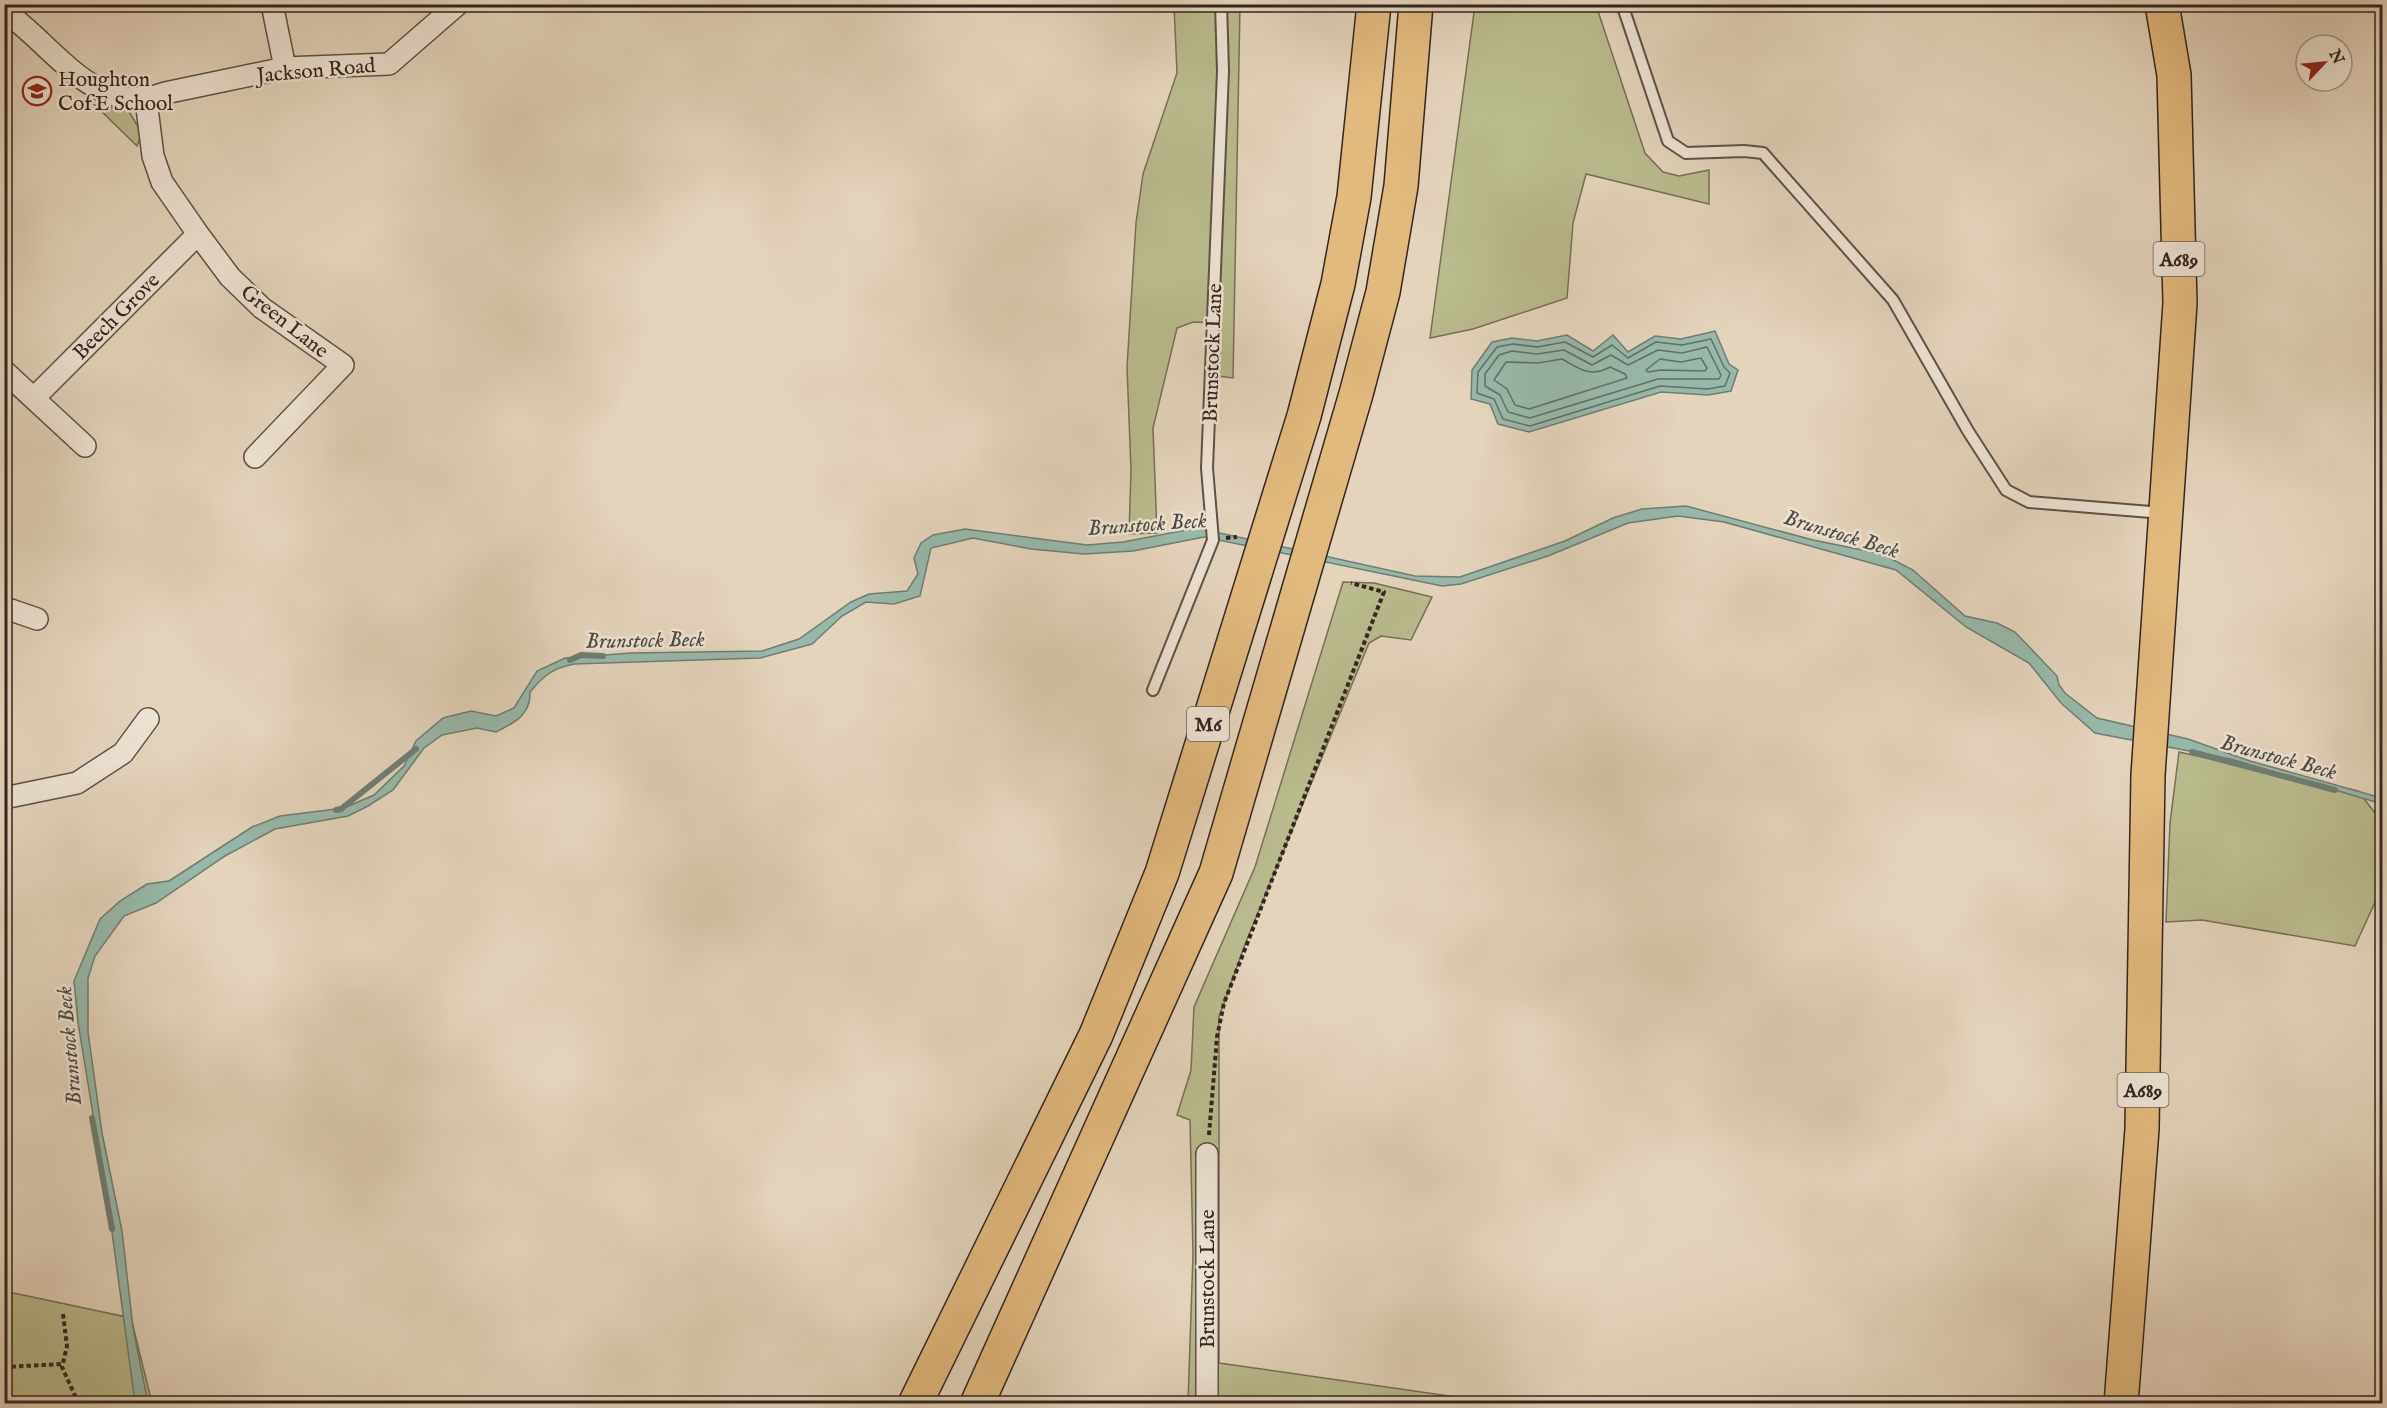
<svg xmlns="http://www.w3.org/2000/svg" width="2387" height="1408" font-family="'IM FELL English',serif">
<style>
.green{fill:#b9bb8d;stroke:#767057;stroke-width:1.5}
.water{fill:#97b9aa;stroke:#6f7e73;stroke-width:1.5}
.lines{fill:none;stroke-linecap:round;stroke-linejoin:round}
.shore{stroke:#656f66;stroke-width:1.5}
.stream{stroke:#6f7e73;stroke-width:6}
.service-casing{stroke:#5f5148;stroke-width:14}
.minor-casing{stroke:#5f5148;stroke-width:24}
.trunk-casing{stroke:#332521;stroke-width:36}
.motorway-casing{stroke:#332521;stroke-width:36}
.path{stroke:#332521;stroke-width:4;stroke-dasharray:4.5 3;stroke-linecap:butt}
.service{stroke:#ede3d3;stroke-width:10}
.minor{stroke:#ede3d3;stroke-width:21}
.trunk{stroke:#e2ba7e;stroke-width:33}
.motorway{stroke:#e2ba7e;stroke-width:33}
.labels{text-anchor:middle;stroke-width:5;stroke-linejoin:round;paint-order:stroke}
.shield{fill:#ede3d3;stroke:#6b5e56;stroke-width:1.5}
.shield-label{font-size:20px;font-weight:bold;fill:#332521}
.street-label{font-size:21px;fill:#332521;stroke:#ede3d3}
.poi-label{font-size:21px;fill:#332521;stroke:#ede3d3;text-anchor:start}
.water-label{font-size:22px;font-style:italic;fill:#4c4a43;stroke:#ede3d3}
</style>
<rect width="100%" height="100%" fill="#e4d4bc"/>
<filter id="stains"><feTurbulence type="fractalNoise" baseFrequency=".00333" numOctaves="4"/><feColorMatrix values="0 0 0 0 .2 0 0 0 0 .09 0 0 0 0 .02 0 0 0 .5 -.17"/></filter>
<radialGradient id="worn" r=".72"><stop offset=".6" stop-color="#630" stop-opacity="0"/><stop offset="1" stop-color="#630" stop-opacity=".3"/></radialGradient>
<path class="green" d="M1174 5H1240L1233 378 1210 375 1216 323 1193 322 1177 328 1153 428 1157 533 1129 534 1131 470 1127 367 1136 223 1143 174 1177 73Z
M1475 5H1596L1645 153 1663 172 1679 176 1709 170V204L1586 174 1573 223 1567 298 1473 329 1430 338Z
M95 105 128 110 142 133 137 146Z
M1343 582 1374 583 1432 597 1411 640 1381 636 1369 643 1246 942 1219 1017V1363L1463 1398 1517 1403H1188L1193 1254 1190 1120 1177 1115 1191 1070 1194 1007 1255 867Z
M2179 752 2358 791 2382 822V887L2355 946 2202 920 2166 922 2170 823Z
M4 1291 131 1318 152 1403H5Z"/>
<path class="water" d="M1715 331 1729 364 1738 370 1731 391 1708 395 1661 392 1529 432 1498 424 1490 404 1471 399 1472 370 1492 342 1512 338 1537 341 1567 335 1593 351 1613 335 1628 352 1655 336 1681 339Z
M1686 506 1813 540 1882 554 1913 570 1965 616 1997 623 2015 632 2057 676 2059 685 2065 693 2097 718 2188 739 2250 761 2382 798V804L2231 759 2095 733 2061 703 2029 663 1966 627 1896 570 1724 522 1678 516 1628 523 1548 556 1461 584 1442 586 1204 537 1133 551 1084 554 1031 549 973 538 931 548 920 596 894 604 866 602 842 616 812 644 760 658 574 664C553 668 543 676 530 692 531 715 514 723 496 732L477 728 442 735 424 748 393 790 368 806 348 816 275 829 225 856 156 903 124 916 95 956 88 978V1032L102 1133 122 1231 133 1328 148 1403H135L112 1232 78 1022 74 981 100 919 120 901 147 884 169 881 252 827 280 816 344 808 374 795 404 766 416 741 443 718 471 711 496 716 514 708 537 671 565 658 631 653 762 651 799 639 851 602 869 594 907 591 918 574 914 558 921 543 933 535 965 529 1087 545 1123 542 1197 528 1415 576 1460 577 1565 541 1613 518 1642 509Z"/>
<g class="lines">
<path class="shore" d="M1711 339 1724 367 1730 373 1725 386 1708 389 1660 386 1530 426 1503 419 1494 399 1477 393 1478 372 1497 347 1513 344 1537 347 1565 342 1593 357 1612 345 1628 358 1656 342 1682 345Z
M1707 347 1721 375 1719 379H1658L1530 418 1508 412 1500 395 1485 386V374L1499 355 1512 351 1537 354 1564 350 1592 365 1611 355 1628 365 1658 350 1682 353Z
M1701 358 1707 368 1705 371 1661 370 1648 372 1646 370 1660 359 1681 362Z
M1562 359C1580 369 1590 378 1610 367L1625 374 1627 378 1529 409 1515 405 1507 389 1494 380 1506 362 1538 363Z"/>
<path class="stream" d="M570 660 581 655 603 656
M2192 752 2335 790
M336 810 341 809 416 749
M92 1118 112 1229"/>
<g class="service-casing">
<path id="service" d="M1622 4 1668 141 1686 153 1744 151 1763 153 1893 300 1968 431 2006 490 2029 502 2163 513
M1153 690 1213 540 1207 468 1223 71 1221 4"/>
</g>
<g class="minor-casing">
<path id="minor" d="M272 4 285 68
M4 11C55 46 95 119 165 93L285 68 389 64 458 4
M146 100 153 156 162 182 198 234 230 277 262 308 343 365 255 457
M4 371 85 446
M34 398 198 234
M4 612 11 610 37 619
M4 798 77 783 123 753 148 719
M1207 1404V1154"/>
</g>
<g class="trunk-casing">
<path id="trunk" d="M2121 1404 2142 1129 2148 775 2180 303 2174 75 2162 4"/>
</g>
<g class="motorway-casing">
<path id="motorway" d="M915 1404 1096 1035 1162 873 1304 416 1338 284 1354 197 1374 4
M977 1404 1216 873 1356 394 1383 292 1401 186 1416 4"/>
</g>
<path class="path" d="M1226 538 1237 537
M1209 1135 1217 1037 1224 1003 1384 592 1351 583
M63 1314 67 1346 62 1367 76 1398 75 1404
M4 1367 63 1364"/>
<use href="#service" class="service"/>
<use href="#minor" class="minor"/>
<use href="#trunk" class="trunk"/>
<use href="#motorway" class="motorway"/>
</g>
<defs>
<g id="school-ring" transform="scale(1.5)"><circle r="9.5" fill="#ede3d3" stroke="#8f2418" stroke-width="1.5"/><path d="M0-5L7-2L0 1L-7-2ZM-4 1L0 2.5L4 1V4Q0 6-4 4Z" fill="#8f2418"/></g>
</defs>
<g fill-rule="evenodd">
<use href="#school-ring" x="37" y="91"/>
</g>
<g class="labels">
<g class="shield">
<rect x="2153.5" y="242" width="51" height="34" rx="4.5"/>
<rect x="1187" y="707" width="42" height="34" rx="4.5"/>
<rect x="2117.5" y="1073" width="51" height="34" rx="4.5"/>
</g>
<g class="shield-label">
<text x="2179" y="266">A689</text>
<text x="1208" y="731">M6</text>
<text x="2143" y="1097">A689</text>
</g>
<g class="street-label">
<text transform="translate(316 70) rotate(-5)" y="7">Jackson Road</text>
<text transform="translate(116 316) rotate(-45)" y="7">Beech Grove</text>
<text transform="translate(285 321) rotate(38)" y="7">Green Lane</text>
<text transform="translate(1212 353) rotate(-88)" y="7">Brunstock Lane</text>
<text transform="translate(1207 1279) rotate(-90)" y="7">Brunstock Lane</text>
</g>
<g class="poi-label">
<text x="58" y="86">Houghton<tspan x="58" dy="24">CofE School</tspan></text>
</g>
<g class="water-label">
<text transform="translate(1147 523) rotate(-4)" y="8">Brunstock Beck</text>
<text transform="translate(1842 533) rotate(17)" y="8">Brunstock Beck</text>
<text transform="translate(645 639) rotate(-1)" y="8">Brunstock Beck</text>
<text transform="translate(2279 756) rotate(15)" y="8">Brunstock Beck</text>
<text transform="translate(68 1046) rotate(-95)" y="8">Brunstock Beck</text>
</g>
</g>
<rect width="2387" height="1408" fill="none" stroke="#e4d4bc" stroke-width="24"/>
<rect x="6" y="6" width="2375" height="1396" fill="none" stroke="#332521" stroke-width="3"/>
<rect x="12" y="12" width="2363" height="1384" fill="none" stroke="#332521" stroke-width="1.5"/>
<g transform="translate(2324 63) rotate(64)"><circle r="28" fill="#ede3d3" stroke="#a3978c" stroke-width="1.5"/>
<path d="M0-4.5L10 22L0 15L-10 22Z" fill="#8f2418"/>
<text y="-9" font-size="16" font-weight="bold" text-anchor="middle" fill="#332521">N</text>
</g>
<rect width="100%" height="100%" filter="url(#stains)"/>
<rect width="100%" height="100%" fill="url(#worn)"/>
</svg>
